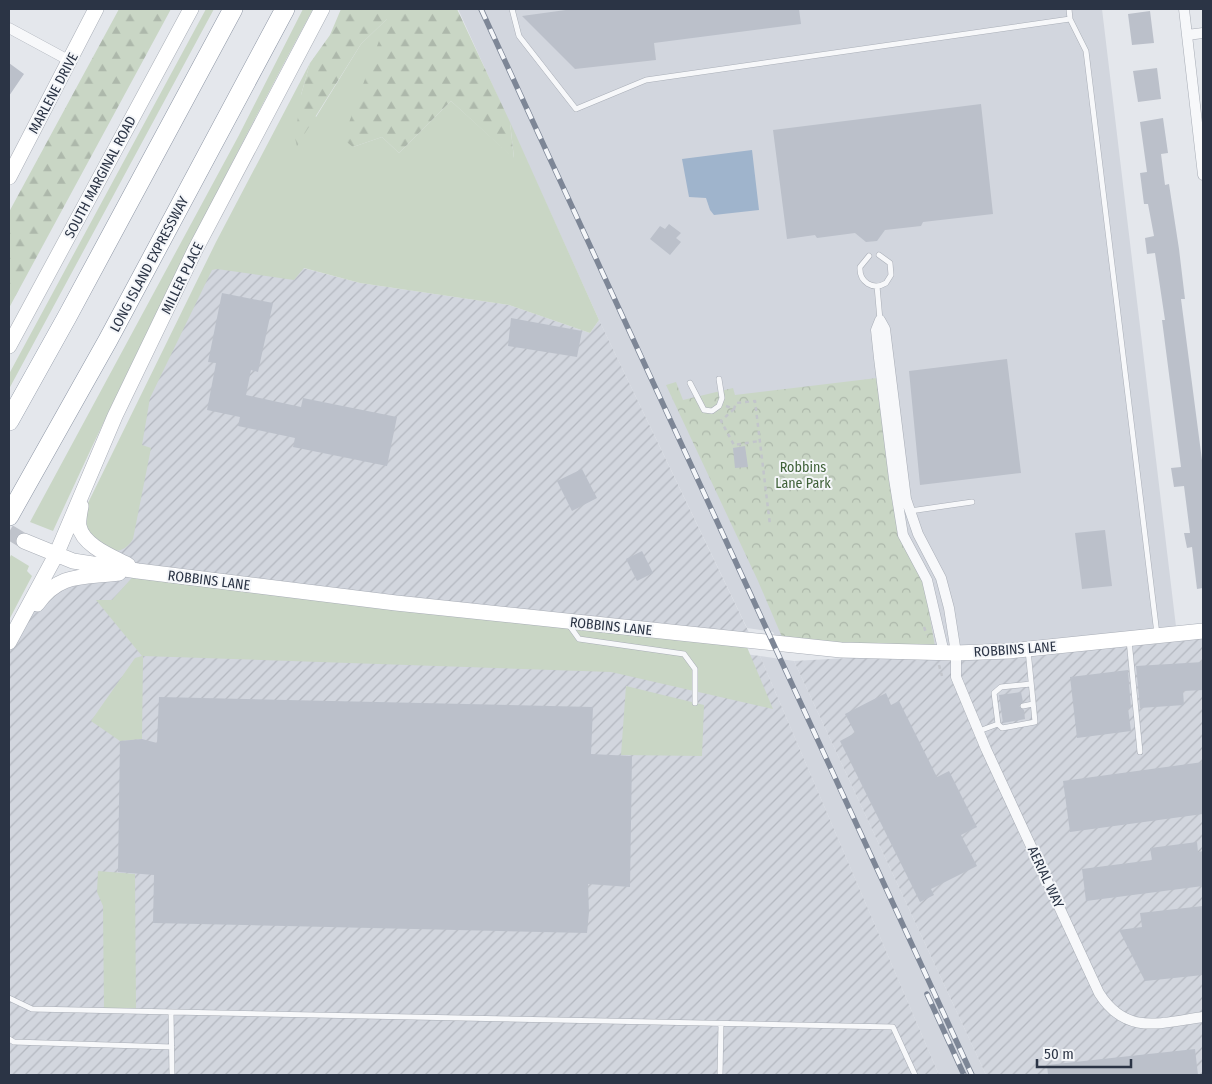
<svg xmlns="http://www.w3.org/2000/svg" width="1212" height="1084" font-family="'Fira Sans Condensed',sans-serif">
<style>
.built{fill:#d2d6de}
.industrial{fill:url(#industrial-furrows)}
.grass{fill:#c9d6c5}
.forest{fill:url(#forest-firs)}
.park{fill:url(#park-crowns)}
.water{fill:#9fb4cc}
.building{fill:#bbc0ca}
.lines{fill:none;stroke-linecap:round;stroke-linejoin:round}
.secondary-tunnel{stroke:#bfc3cb;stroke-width:15;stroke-dasharray:15 8;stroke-linecap:butt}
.lane-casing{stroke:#a9aeb7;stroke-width:6}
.street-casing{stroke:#a9aeb7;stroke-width:11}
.secondary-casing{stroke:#a9aeb7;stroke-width:16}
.highway-casing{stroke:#8b94a3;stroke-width:20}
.path{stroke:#c2c5cb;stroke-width:2.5;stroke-dasharray:4 4;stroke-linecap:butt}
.lane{stroke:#f7f8fa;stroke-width:5}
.street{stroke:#f7f8fa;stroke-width:10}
.secondary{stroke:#fff;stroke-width:15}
.highway{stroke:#fff;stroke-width:19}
.rail-casing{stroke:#7d8696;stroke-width:5.5}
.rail{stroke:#f4f6f9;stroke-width:4;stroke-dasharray:11;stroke-linecap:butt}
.labels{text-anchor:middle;stroke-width:4;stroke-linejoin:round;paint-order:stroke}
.street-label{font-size:14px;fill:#2b3445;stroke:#f4f6f9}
.park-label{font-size:14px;fill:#3f6138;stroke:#f4f6f9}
</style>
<defs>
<pattern id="industrial-furrows" width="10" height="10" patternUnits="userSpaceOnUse" patternTransform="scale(1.25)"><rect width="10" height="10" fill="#d2d6de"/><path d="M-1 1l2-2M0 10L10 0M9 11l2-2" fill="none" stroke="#b4b8c0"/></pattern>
<pattern id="forest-firs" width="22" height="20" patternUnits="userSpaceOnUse" patternTransform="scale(1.25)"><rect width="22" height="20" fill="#c9d6c5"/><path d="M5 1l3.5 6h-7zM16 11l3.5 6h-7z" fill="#adb8ab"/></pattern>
<pattern id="park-crowns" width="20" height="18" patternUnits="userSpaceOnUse" patternTransform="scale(1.25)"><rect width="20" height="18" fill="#c9d6c5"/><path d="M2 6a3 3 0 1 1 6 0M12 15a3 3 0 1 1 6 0" fill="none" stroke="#adb8ab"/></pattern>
</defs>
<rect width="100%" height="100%" fill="#e4e7ec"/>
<path class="built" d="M458 9H1102L1177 635 1025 649 779 643 773 632 747 628 599 320Z
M760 656 794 661 986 1075H939Z"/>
<path class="industrial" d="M208 261 303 268 360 283 509 305 590 333 599 320 753 641 188 577 760 656 939 1075H9V638L19 622 72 577 154 572 103 547 85 519Z
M1203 631V1075H986L794 661 992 650Z"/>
<path class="grass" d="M206 9H214L9 389V374Z
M303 9H313C221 180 134 354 53 531L30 522 238 137Z
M388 18 353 147 382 137 399 153 451 101 514 158 510 122 599 320 590 333 509 305 360 283 304 268 294 280 217 269 212 270 150 398 142 445 151 448 133 539C118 563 101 544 85 532L87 505 216 242 310 63 301 95 316 117 361 44Z
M11 555 29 566 27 571 32 576 9 620V559Z
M138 571 744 640 773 709 611 672 143 656 142 739 120 741 91 721 135 658 142 656 96 600H112Z
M626 686 704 705 702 756 621 755Z
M98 871 135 874 136 1011 104 1010 103 906 97 892Z"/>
<path class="forest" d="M119 9H171L9 308V212Z
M341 9H457L510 122 514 159 451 101 399 153 382 137 353 147 343 139 387 19 361 44 297 146 295 138 301 95 310 63 330 35Z"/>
<path class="park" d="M877 378 898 534 924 584 936 652 785 644 758 581 666 385 676 382 683 400 733 388 735 395Z"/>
<path class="water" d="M752 150 759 210 714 215 710 210 706 198 689 197 682 159Z"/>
<path class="building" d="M573 9H799L801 24 654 43 656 60 575 69 522 16Z
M1150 11 1154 43 1132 45 1128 14Z
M9 63 24 74 9 96Z
M1157 68 1161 99 1138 102 1133 71Z
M981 104 993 214 923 222 921 226 885 230 877 241 866 242 855 233 817 238 815 235 787 239 773 130Z
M1163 118 1168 153 1161 154 1165 185 1169 184 1179 249 1185 299H1181L1203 468V588L1197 589 1192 547 1187 548 1184 533H1190L1184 486 1174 487 1171 468 1181 467 1162 320H1165L1155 253 1147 254 1145 238 1154 236 1148 204H1144L1140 173 1147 172 1140 122Z
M669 224 681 233 676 238 681 242 670 255 650 239 660 226 665 229Z
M222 293 273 303 258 372 251 370 246 395 301 407 303 398 397 417 387 466 293 447 295 438 238 426 240 417 207 410 216 363 208 362Z
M511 318 582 331 577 357 508 346Z
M1007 359 1021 473 920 485 909 371Z
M745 446 748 467 735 468 733 448Z
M582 469 597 498 572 511 557 481Z
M1105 530 1112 586 1082 589 1075 533Z
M642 551 653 573 637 581 626 559Z
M1203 662V690L1183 691 1184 705 1140 708 1136 666Z
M1128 670 1131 708H1128L1131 731 1077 738 1070 677Z
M1021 692 1023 702 1019 706 1024 710 1025 719 1003 723 999 695Z
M886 693 891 705 899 701 937 777 949 771 977 827 961 835 977 866 931 889 934 895 920 902 840 741 855 733 845 714Z
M159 697 593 707 591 754 632 756 630 887 588 884 589 912 587 933 153 923 154 875 118 872 120 741 142 739 157 743Z
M1203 762V814L1070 832 1063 781Z
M1197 842 1198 852 1203 851V886L1086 901 1082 869 1152 860 1150 848Z
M1203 906V975L1145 981 1119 930 1142 927 1140 913Z
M1195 1049 1198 1075H1048L1047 1065Z"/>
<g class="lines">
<path class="secondary-tunnel" d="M9 532 24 541"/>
<g class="lane-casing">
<path id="lane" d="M512 9 519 36 576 109 646 80 1070 19
M1069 9 1070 19 1086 51 1157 634
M869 256 860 267C859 282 873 291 886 283L891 275 890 263 879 255
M877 286 880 320
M690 383 704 410 712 411 719 406 722 398 719 379
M910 511 972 502
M569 625 579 639 684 654 695 669V703
M1129 640 1140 752
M1028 650 1035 722 1002 728 998 724 994 693 1001 687 1031 684
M1023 706 1033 704
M979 731 998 724
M9 998 32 1009 893 1027 915 1075
M171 1012 172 1075
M9 1039 14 1042 172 1047
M720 1075 721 1024"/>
</g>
<g class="street-casing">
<path id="street" d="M1184 9 1203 175
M9 28 70 61
M1187 35 1203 33
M880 320 885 329 906 499 918 534 941 578 949 608 956 653V677L986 749 1099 993C1126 1036 1160 1023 1203 1017
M880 320 876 330 879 358 894 479 903 535 927 580 944 653"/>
</g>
<g class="secondary-casing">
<path id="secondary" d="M9 177 96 9
M9 346 191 9
M81 506C80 512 78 521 79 526 83 546 113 557 128 565
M24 541 73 561 138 571 396 603 841 650 956 653 1009 651 1203 631
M37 604C60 572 83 578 119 573
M9 642 56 555 115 416 195 250 322 9"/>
</g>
<g class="highway-casing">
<path id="highway" d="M9 421 67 317 233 9
M9 516 108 340 285 9"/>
</g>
<path class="path" d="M726 406 734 409 736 403 755 401 770 525
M734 409 721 421 734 445 759 441
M924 627 927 635
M939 665 942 676"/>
<use href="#lane" class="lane"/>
<use href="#street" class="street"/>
<use href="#secondary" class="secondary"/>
<use href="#highway" class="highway"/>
<g class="rail-casing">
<path id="rail" d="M481 9 972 1075
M927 994 964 1075"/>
</g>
<use href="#rail" class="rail"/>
</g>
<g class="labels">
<g class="street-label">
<text transform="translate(53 93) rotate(-62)" y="5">MARLENE DRIVE</text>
<text transform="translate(100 177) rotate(-62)" y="5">SOUTH MARGINAL ROAD</text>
<text transform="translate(149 264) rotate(-62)" y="5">LONG ISLAND EXPRESSWAY</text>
<text transform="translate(182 278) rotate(-64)" y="5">MILLER PLACE</text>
<text transform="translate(209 580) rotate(7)" y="5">ROBBINS LANE</text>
<text transform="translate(611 626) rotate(6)" y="5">ROBBINS LANE</text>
<text transform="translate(1015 649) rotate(-4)" y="5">ROBBINS LANE</text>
<text transform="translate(1046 877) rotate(65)" y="5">AERIAL WAY</text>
</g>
<g class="park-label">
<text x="803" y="472">Robbins<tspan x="803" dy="16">Lane Park</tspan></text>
</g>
</g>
<rect width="1212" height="1084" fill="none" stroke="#2b3445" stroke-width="20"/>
<path d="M1037 1059v8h94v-8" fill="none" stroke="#2b3445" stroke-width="2.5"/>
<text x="1044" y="1059" font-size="15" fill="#2b3445" stroke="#f4f6f9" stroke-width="4" paint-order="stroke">50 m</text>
</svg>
